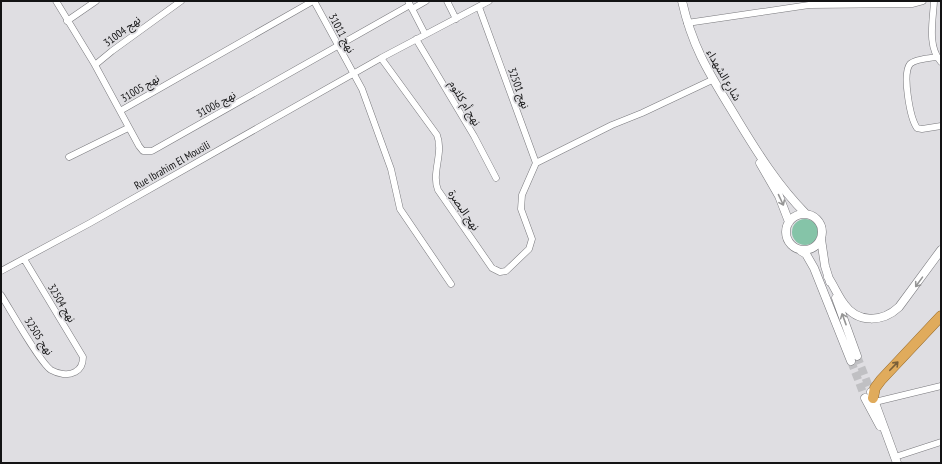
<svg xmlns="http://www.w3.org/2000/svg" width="942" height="464" font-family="'PT Sans Narrow','Noto Sans Arabic',sans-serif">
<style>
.green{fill:#85c4a8}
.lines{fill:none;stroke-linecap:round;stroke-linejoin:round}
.tertiary-tunnel{stroke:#c0c0c3;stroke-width:8;stroke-dasharray:8 4;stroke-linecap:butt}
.minor-casing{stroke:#78787c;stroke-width:7}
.tertiary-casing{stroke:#78787c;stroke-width:9}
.trunk-casing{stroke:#946828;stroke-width:11}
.minor{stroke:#fff;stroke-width:6}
.tertiary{stroke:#fff;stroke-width:8}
.trunk{stroke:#e0ab5c;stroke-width:10}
.oneway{stroke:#959595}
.oneway2{stroke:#7a5f38}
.labels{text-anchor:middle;stroke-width:3.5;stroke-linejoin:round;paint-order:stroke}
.street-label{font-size:11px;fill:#131314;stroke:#dfdee2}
</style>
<rect width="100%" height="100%" fill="#dfdee2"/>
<path class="green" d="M792 232a13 13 0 1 1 26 0a13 13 0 1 1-26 0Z"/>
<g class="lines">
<path class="tertiary-tunnel" d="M857 356 871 392
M851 361 865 398"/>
<g class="minor-casing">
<path id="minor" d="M56 1 95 65 139 146 143 151H152L410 5
M314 1 362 89 391 169 400 209 451 284
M408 1 425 34
M447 1 456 19
M934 1C933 21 927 46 941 62
M479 7 536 163
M412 9 426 1
M67 21 96 1
M687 23 809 5 912 4 923 1
M416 39 474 136 496 178
M937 57C929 58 915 59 910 64 902 74 910 118 917 128L922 129 941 126
M381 58 437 135C444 153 431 173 438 190L492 268 500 272 506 271 529 249 532 239 521 209 522 195 536 163 612 125 642 113 712 80
M95 65 112 51 181 1
M120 111 313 1
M69 157 128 128
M1 271 90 223 381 58 489 1
M1 295C10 309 40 363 51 370 58 374 68 376 75 372 81 369 83 363 83 357L24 259
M875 402 941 386
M895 457 941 442"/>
</g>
<g class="tertiary-casing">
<path id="tertiary" d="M682 1C693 50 711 76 737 119 757 152 778 186 806 214
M760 163 779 196 789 222
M786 232a18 18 0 1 1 36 0a18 18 0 1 1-36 0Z
M821 239 825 266 830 282
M801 251 806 254 814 268 851 361
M828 277C834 286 838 296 844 304 858 324 883 322 899 307L941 250
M836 298 857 356
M871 392 897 463
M865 398 880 426"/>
</g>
<g class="trunk-casing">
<path id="trunk" d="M873 398 875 388 881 380 941 316"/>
</g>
<use href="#minor" class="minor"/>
<use href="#tertiary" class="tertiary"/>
<use href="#trunk" class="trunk"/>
</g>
<defs><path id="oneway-shaft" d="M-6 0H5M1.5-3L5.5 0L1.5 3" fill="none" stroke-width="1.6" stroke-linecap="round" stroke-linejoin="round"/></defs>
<g class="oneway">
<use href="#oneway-shaft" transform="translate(781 200) rotate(65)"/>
<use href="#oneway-shaft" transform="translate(919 282) rotate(126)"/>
<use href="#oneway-shaft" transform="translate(844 319) rotate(-110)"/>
</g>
<use class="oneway2" href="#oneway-shaft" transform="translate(894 366) rotate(-46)"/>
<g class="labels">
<g class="street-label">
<text transform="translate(122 31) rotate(-37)" y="4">نهج 31004</text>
<text transform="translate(342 33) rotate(62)" y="4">نهج 31011</text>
<text transform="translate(724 75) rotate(60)" y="4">شارع الشهداء</text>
<text transform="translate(140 88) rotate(-31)" y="4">نهج 31005</text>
<text transform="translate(519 88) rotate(70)" y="4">نهج 32501</text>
<text transform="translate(465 103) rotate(59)" y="4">نهج أم كلثوم</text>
<text transform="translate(216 104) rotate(-29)" y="4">نهج 31006</text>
<text transform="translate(172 165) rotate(-30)" y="4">Rue Ibrahim El Mousili</text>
<text transform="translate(464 210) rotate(56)" y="4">نهج البصرة</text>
<text transform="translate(62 303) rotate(59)" y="4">نهج 32504</text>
<text transform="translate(39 336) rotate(57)" y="4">نهج 32505</text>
</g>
</g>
<rect width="942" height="464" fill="none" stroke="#131314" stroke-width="4"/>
</svg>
